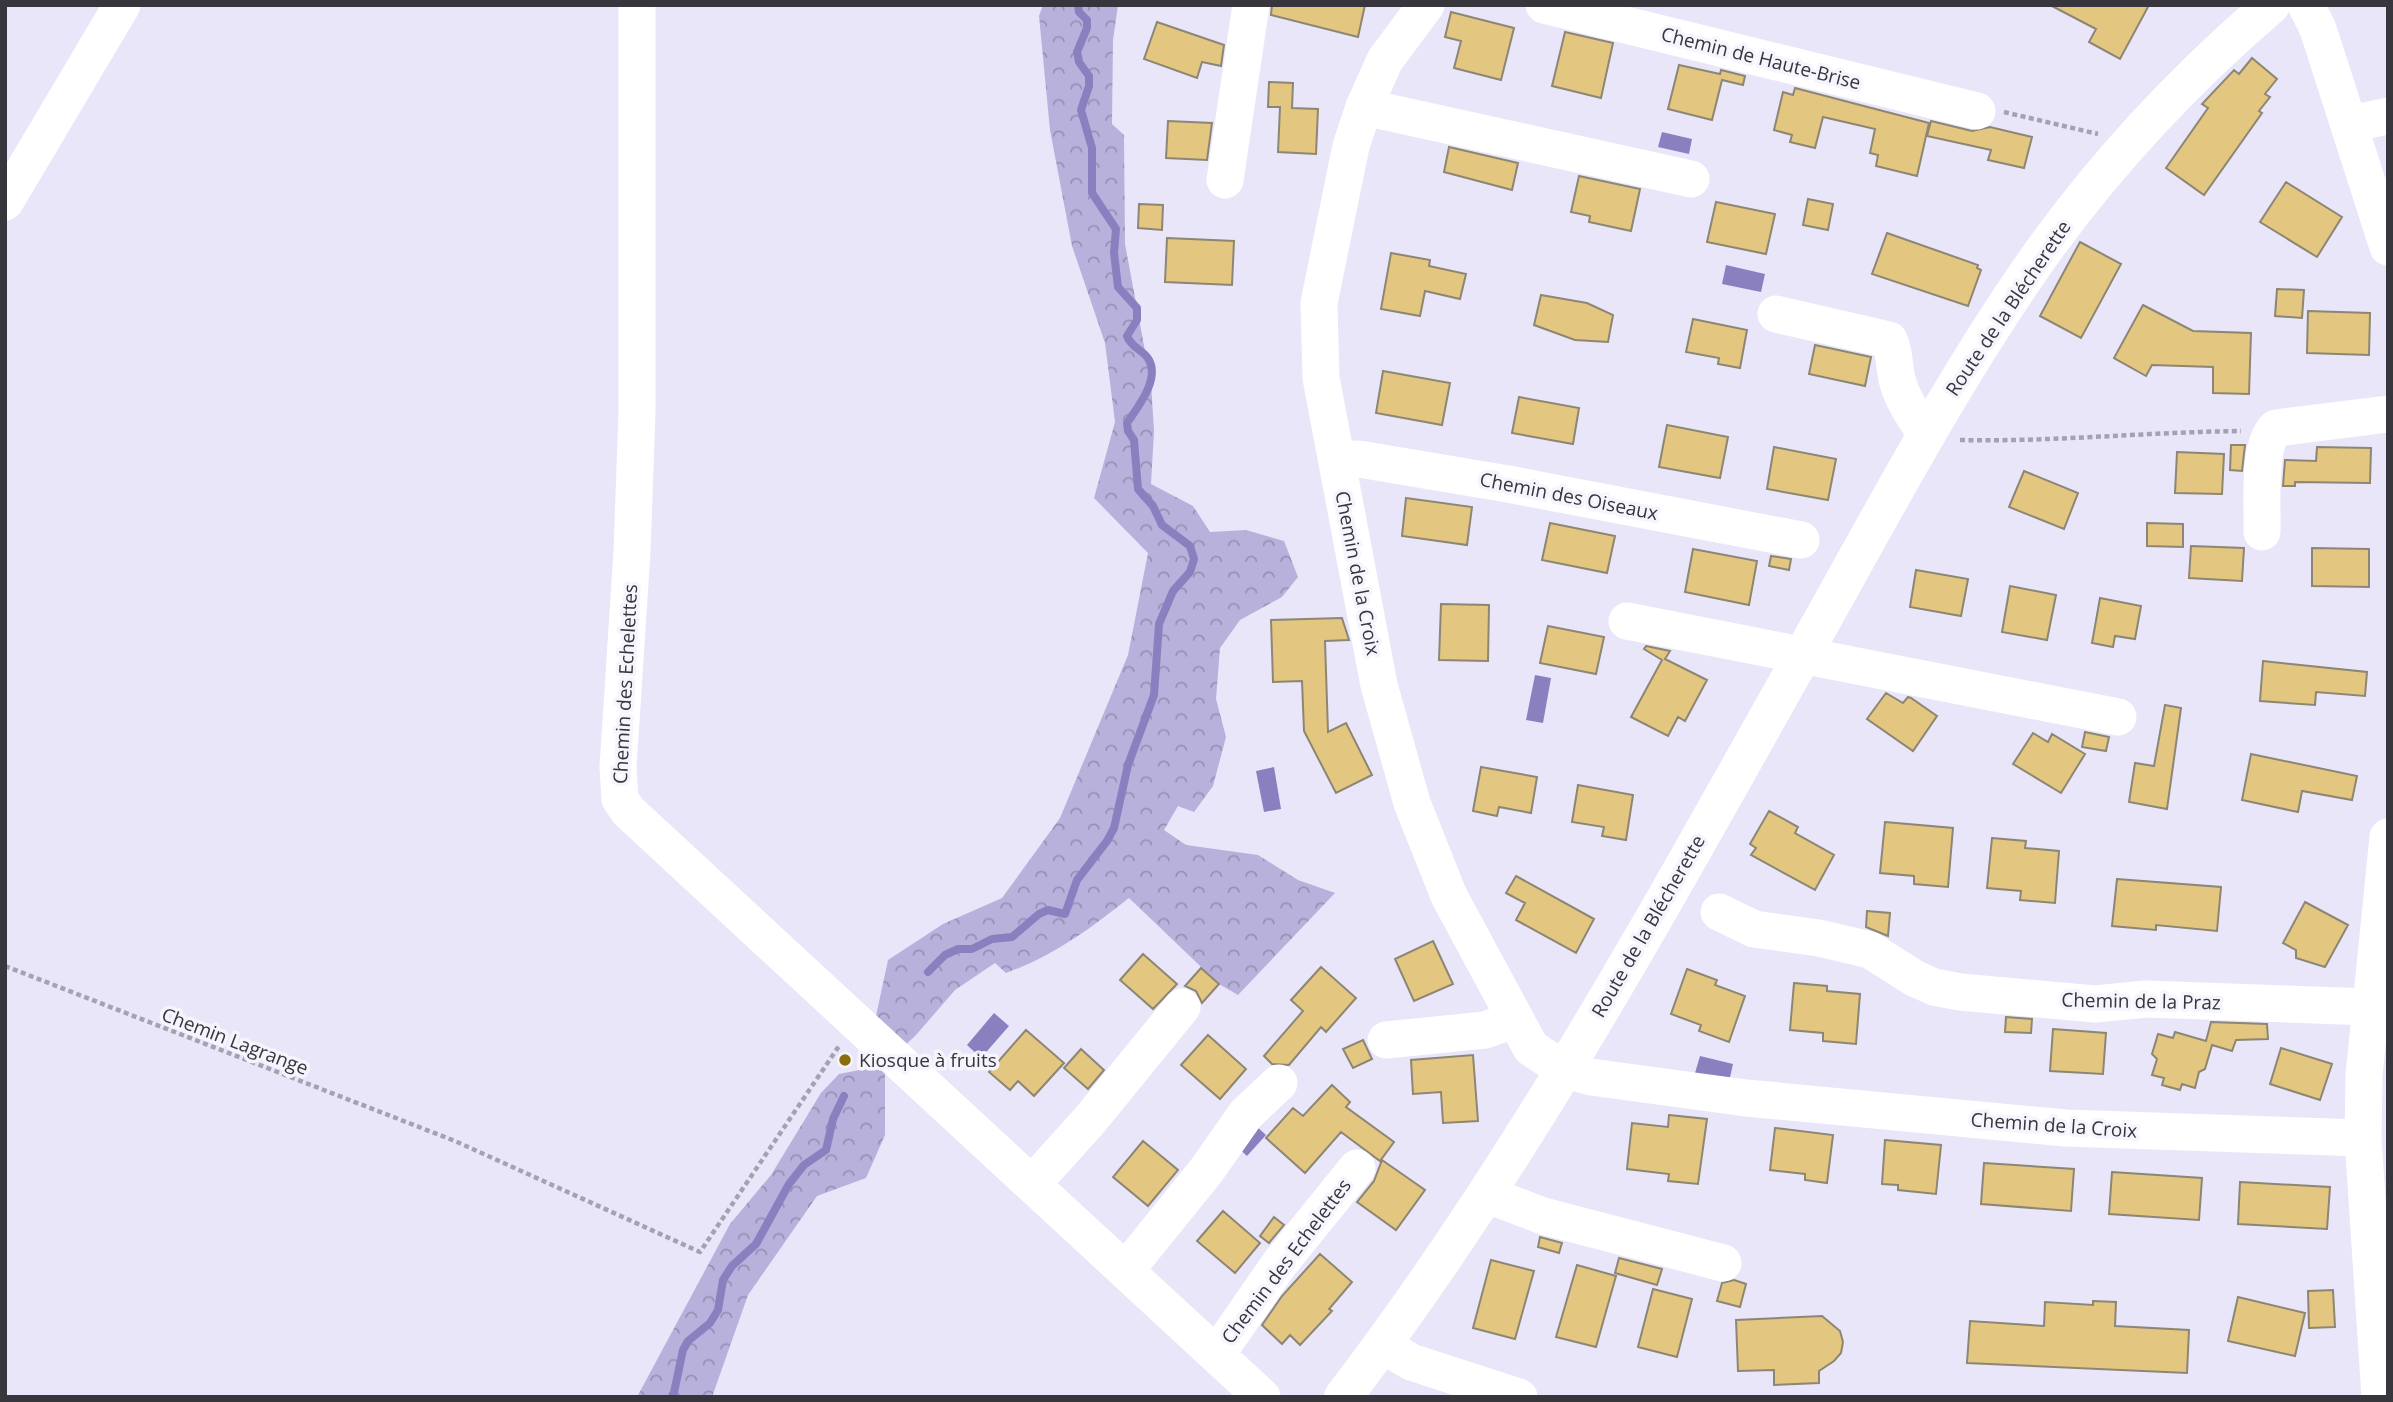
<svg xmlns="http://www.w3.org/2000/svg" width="2393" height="1402" font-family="'Open Sans',sans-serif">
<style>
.forest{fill:url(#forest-crowns)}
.water{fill:#8b80bf}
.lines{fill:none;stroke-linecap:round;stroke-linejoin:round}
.stream{stroke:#8b80bf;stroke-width:8}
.building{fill:#e3c781;stroke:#8d8674;stroke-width:2}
.path{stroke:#a4a2b1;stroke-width:4.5;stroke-dasharray:5 3.5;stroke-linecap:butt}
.minor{stroke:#fff;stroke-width:37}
.major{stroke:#fff;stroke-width:38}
.poi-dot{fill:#8b6d0e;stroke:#f6f5fd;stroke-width:2.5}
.labels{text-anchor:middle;stroke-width:7;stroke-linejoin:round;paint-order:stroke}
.street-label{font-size:19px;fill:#37363d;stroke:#f6f5fd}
.poi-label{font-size:19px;fill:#37363d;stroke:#f6f5fd;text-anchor:start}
</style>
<defs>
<pattern id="forest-crowns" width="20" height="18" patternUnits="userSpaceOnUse" patternTransform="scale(1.75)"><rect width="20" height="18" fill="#b7b1dc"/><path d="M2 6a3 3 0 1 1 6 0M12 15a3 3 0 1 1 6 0" fill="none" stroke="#9691b4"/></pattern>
</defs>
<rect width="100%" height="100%" fill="#e9e6fa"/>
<path class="forest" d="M1043 5H1118L1113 40 1112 124 1124 135 1125 244 1151 383 1154 431 1151 484 1193 506 1210 532 1246 530 1284 541 1298 577 1282 597 1240 620 1220 648 1216 699 1226 737 1213 786 1194 812 1178 806 1164 830 1186 845 1258 855 1298 880 1335 893 1238 995 1219 984 1129 898C1090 929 1053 956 1006 973L995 963 955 990 916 1035 897 1053 873 1030 888 960 943 924 1002 898 1060 818 1128 655 1148 553 1094 498 1115 422 1105 343 1072 246 1050 130 1039 16Z
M885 1065V1135L866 1178 817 1196 748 1295 712 1397H637L730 1224 771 1175 821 1093 839 1074Z"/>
<path class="water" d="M1662 132 1692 139 1689 154 1658 147Z
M1726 265 1765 274 1761 292 1722 284Z
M1535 675 1551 678 1543 723 1526 720Z
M1274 767 1281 809 1264 812 1256 771Z
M994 1013 1009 1026 981 1058 967 1045Z
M1700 1056 1733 1064 1729 1082 1695 1073Z
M1254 1124 1266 1135 1247 1156 1235 1145Z"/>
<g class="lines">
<path class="stream" d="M928 972 945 955 958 949H972L992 939 1012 937 1039 914 1048 910 1065 914 1077 880 1107 841 1114 828 1128 765 1154 695 1159 624 1173 591 1190 572 1194 559 1190 546 1162 525 1153 506 1138 489 1134 440 1128 431 1127 423C1137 408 1160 380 1149 360 1143 349 1132 349 1127 336L1137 320V308L1118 287 1114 253 1116 229 1092 193V148L1081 110 1089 86V76L1079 62 1077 52 1087 28V20L1079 12 1078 5
M673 1397 683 1350 688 1341 710 1323 718 1310 723 1280 732 1266 756 1244 789 1184 804 1165 826 1150 833 1119 844 1096"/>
</g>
<path class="building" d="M1272 5H1365L1358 37 1271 15Z
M2050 5H2149L2120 59 2089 42 2096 29Z
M1451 12 1514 28 1501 80 1454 68 1461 41 1445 37Z
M1157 22 1224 45 1221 66 1202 62 1197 78 1144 59Z
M1565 32 1613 43 1601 98 1552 86Z
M2252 58 2277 79 2265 94 2270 97 2259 111 2262 113 2204 195 2166 168 2208 108 2202 104 2234 70 2239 74Z
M1679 65 1720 74 1721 70 1745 76 1743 85 1722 80 1712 120 1668 109Z
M1269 82 1293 83 1292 108 1318 109 1316 154 1278 152 1280 107H1268Z
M1795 88 1929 123 1917 176 1876 166 1878 155 1870 153 1875 129 1823 117 1815 148 1790 142 1792 135 1774 130 1783 92 1793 95Z
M1168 121 1212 123 1207 160 1166 158Z
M1931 121 1972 131 1990 127 2032 137 2024 168 1988 160 1991 150 1927 136Z
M1449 147 1518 163 1512 190 1444 172Z
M1579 176 1640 189 1631 231 1589 222 1590 216 1571 212Z
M2286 182 2342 217 2317 257 2260 222Z
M1808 199 1833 204 1828 230 1803 225Z
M1716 202 1775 214 1766 254 1707 242Z
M1139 204 1163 205 1162 230 1138 228Z
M1887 233 1978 265 1977 268 1981 270 1968 306 1872 274Z
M1167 238 1234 241 1232 285 1165 282Z
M2080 242 2121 264 2081 338 2040 316Z
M1391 253 1430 260 1429 266 1466 274 1460 299 1425 291 1420 316 1381 309Z
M2277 289 2304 290 2302 318 2275 316Z
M1541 295 1587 303 1613 315 1608 342 1575 340 1534 325Z
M2143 305 2193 331 2251 333 2249 394 2213 393V367L2152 365 2146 376 2114 358Z
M2308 311 2370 313 2369 355 2307 353Z
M1693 319 1747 330 1740 368 1718 364 1719 358 1686 352Z
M1815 345 1871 357 1865 386 1809 374Z
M1383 371 1450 383 1442 425 1376 413Z
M1519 397 1579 408 1573 444 1512 433Z
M1667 425 1728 437 1720 478 1659 467Z
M2231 445H2245L2242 471 2230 470Z
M1774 447 1836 459 1828 500 1767 489Z
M2317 447 2371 448 2370 483 2295 482V486H2283L2285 460 2316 461Z
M2177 452 2224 454 2222 494 2175 493Z
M2024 471 2078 493 2064 529 2009 507Z
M1406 498 1472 507 1467 545 1402 536Z
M1550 523 1615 536 1607 573 1542 560Z
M2147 523 2183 524V547L2147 546Z
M2191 546 2244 548 2242 581 2189 578Z
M2312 548 2369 549V587L2312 586Z
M1693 549 1757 561 1749 605 1685 592Z
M1771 556 1791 559 1789 570 1769 566Z
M1916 570 1968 579 1961 616 1910 607Z
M2010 586 2056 595 2047 640 2002 632Z
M2100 598 2141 606 2135 639 2115 636 2113 647 2092 643Z
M1441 604 1489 605 1488 661 1439 660Z
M1342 618 1349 640 1325 641 1328 732 1346 723 1372 775 1336 793 1304 731 1302 681 1273 682 1271 620Z
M1548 626 1604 637 1596 674 1540 663Z
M1646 646 1670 651 1665 659 1707 680 1685 721 1678 717 1668 736 1631 717 1662 660 1644 649Z
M2263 661 2367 672 2365 696 2316 692 2315 705 2260 701Z
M1886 693 1903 703 1908 697 1911 698 1937 716 1913 751 1867 719Z
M2165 705 2181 708 2167 809 2129 802 2135 763 2154 766Z
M2085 732 2109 737 2106 751 2082 747Z
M2033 733 2048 742 2052 734 2085 754 2061 793 2013 764Z
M2251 754 2357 776 2352 800 2302 791 2298 812 2242 800Z
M1481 767 1537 777 1531 813 1499 807 1497 816 1473 811Z
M1578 785 1633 795 1626 840 1602 836 1604 827 1572 822Z
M1769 811 1798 827 1795 833 1834 855 1815 890 1751 855 1756 848 1750 844Z
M1885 822 1953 828 1948 887 1914 884V876L1880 873Z
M1992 838 2026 841 2025 848 2059 851 2055 903 2020 900 2021 891 1987 888Z
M1516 876 1594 919 1576 953 1516 920 1525 903 1506 893Z
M2117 879 2221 887 2217 931 2156 925V930L2112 926Z
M2305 902 2348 925 2325 967 2296 958V950L2283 943Z
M1867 911 1890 913 1888 936 1866 927Z
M1433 941 1453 984 1414 1001 1395 959Z
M1143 954 1177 984 1153 1009 1120 980Z
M1321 967 1356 998 1326 1032 1321 1027 1289 1065 1272 1064 1264 1056 1303 1011 1291 1000Z
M1201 968 1219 984 1202 1003 1196 991 1185 986Z
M1687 969 1717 980 1715 985 1745 996 1729 1042 1699 1031 1701 1025 1671 1014Z
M1794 983 1827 986V991L1860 994 1856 1044 1823 1041V1033L1790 1030Z
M2006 1017 2032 1019 2031 1033 2005 1032Z
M2211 1022 2267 1024 2268 1039 2236 1040 2232 1051 2212 1045 2205 1069 2199 1072 2195 1088 2182 1084 2180 1090 2162 1085 2164 1078 2152 1075 2157 1059 2152 1054 2158 1034 2173 1038 2175 1032 2206 1041Z
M2053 1029 2106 1033 2103 1074 2050 1071Z
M1026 1030 1064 1063 1034 1096 1018 1081 1010 1090 989 1072Z
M1208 1035 1246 1069 1220 1099 1181 1065Z
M1363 1040 1372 1059 1353 1068 1343 1049Z
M2281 1048 2332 1064 2320 1100 2270 1084Z
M1081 1049 1104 1070 1088 1089 1064 1068Z
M1473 1055 1478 1121 1443 1123 1441 1092 1413 1094 1411 1060Z
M1332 1085 1350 1102 1346 1107 1394 1142 1380 1161 1341 1132 1305 1173 1266 1138 1293 1108 1303 1116Z
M1669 1115 1707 1119 1698 1184 1668 1181 1669 1174 1627 1169 1632 1123 1668 1127Z
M1775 1128 1833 1135 1827 1183 1805 1180V1174L1770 1170Z
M1885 1140 1941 1145 1936 1194 1898 1190V1185L1882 1184Z
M1143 1141 1178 1170 1148 1206 1113 1177Z
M1382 1160 1425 1190 1396 1230 1357 1202 1374 1181Z
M1984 1163 2074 1169 2071 1211 1981 1204Z
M2112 1172 2202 1178 2199 1220 2109 1214Z
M2240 1182 2330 1187 2327 1229 2238 1224Z
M1223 1211 1260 1243 1235 1273 1197 1241Z
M1274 1217 1284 1225 1269 1243 1260 1236Z
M1540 1237 1562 1243 1559 1253 1538 1247Z
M1320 1254 1352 1282 1329 1309 1332 1311 1300 1345 1290 1335 1282 1344 1262 1325 1282 1296Z
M1619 1258 1662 1269 1657 1285 1615 1273Z
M1491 1260 1534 1271 1515 1339 1473 1328Z
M1577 1265 1616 1276 1596 1347 1556 1337Z
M1734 1280 1746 1284 1740 1307 1717 1301 1722 1283Z
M1653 1289 1692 1299 1677 1357 1638 1347Z
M2333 1290 2335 1327 2309 1328 2308 1291Z
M2238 1297 2305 1313 2295 1356 2228 1341Z
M2093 1301 2116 1302 2115 1326 2189 1330 2187 1373 1967 1363 1970 1321 2044 1326 2045 1302 2093 1305Z
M1822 1316 1840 1331 1843 1342 1841 1353 1834 1361 1819 1371V1383L1774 1385V1370L1738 1371 1736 1320Z"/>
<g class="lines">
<path class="path" d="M2004 112 2098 134
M1960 440C2053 442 2147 432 2241 431
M5 966 455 1141 700 1252 839 1046"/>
<path class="minor" d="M637 5V412L632 552 618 767 620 799 628 811 1262 1397
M1426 5 1385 60 1364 107 1351 146 1319 303 1321 378 1379 685 1412 803 1449 896 1531 1048 1565 1070 1591 1077 1746 1098 2065 1128 2363 1138
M1544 5 1977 111
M2306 5 2318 29 2388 247
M1364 107 1691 179
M2349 124 2388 116
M1225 180 1251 5
M5 202 122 5
M1776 314 1889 340C1895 353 1894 366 1897 379 1902 400 1915 418 1927 435
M1337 460 1359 459 1508 484 1801 540
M2262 532C2263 505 2257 445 2276 428L2388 414
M1627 621 2118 717
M1719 912 1754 929 1819 938 1870 950 1914 978 1934 987 1960 992 2095 1004 2146 999 2370 1007
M1386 1040 1485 1030 1513 1020
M1033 1183 1089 1121 1182 1007
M1488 1195 1543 1216 1723 1263
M1126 1270 1206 1171 1246 1114 1279 1083
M1383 1345 1411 1362 1519 1397
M1217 1354 1280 1263 1357 1168
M2380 1397 2363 1138 2364 1075 2388 837"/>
<path class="major" d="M1343 1397C1523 1162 1664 901 1809 644 1878 521 1944 396 2023 280 2092 178 2178 85 2271 5"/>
</g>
<circle class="poi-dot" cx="845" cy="1060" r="7"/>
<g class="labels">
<g class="street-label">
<text transform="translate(1761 58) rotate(14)" y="7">Chemin de Haute-Brise</text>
<text transform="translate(2008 308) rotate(-56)" y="7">Route de la Blécherette</text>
<text transform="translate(1569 496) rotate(11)" y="7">Chemin des Oiseaux</text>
<text transform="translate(1358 573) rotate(79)" y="7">Chemin de la Croix</text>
<text transform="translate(625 684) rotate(-87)" y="7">Chemin des Echelettes</text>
<text transform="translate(1648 926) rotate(-60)" y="7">Route de la Blécherette</text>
<text transform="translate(2141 1001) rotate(1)" y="7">Chemin de la Praz</text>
<text transform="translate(235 1041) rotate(21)" y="7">Chemin Lagrange</text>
<text transform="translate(2054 1125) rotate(4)" y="7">Chemin de la Croix</text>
<text transform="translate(1286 1261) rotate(-53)" y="7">Chemin des Echelettes</text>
</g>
<g class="poi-label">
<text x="859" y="1067">Kiosque à fruits</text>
</g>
</g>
<rect width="2393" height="1402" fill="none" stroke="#37363d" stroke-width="14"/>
</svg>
